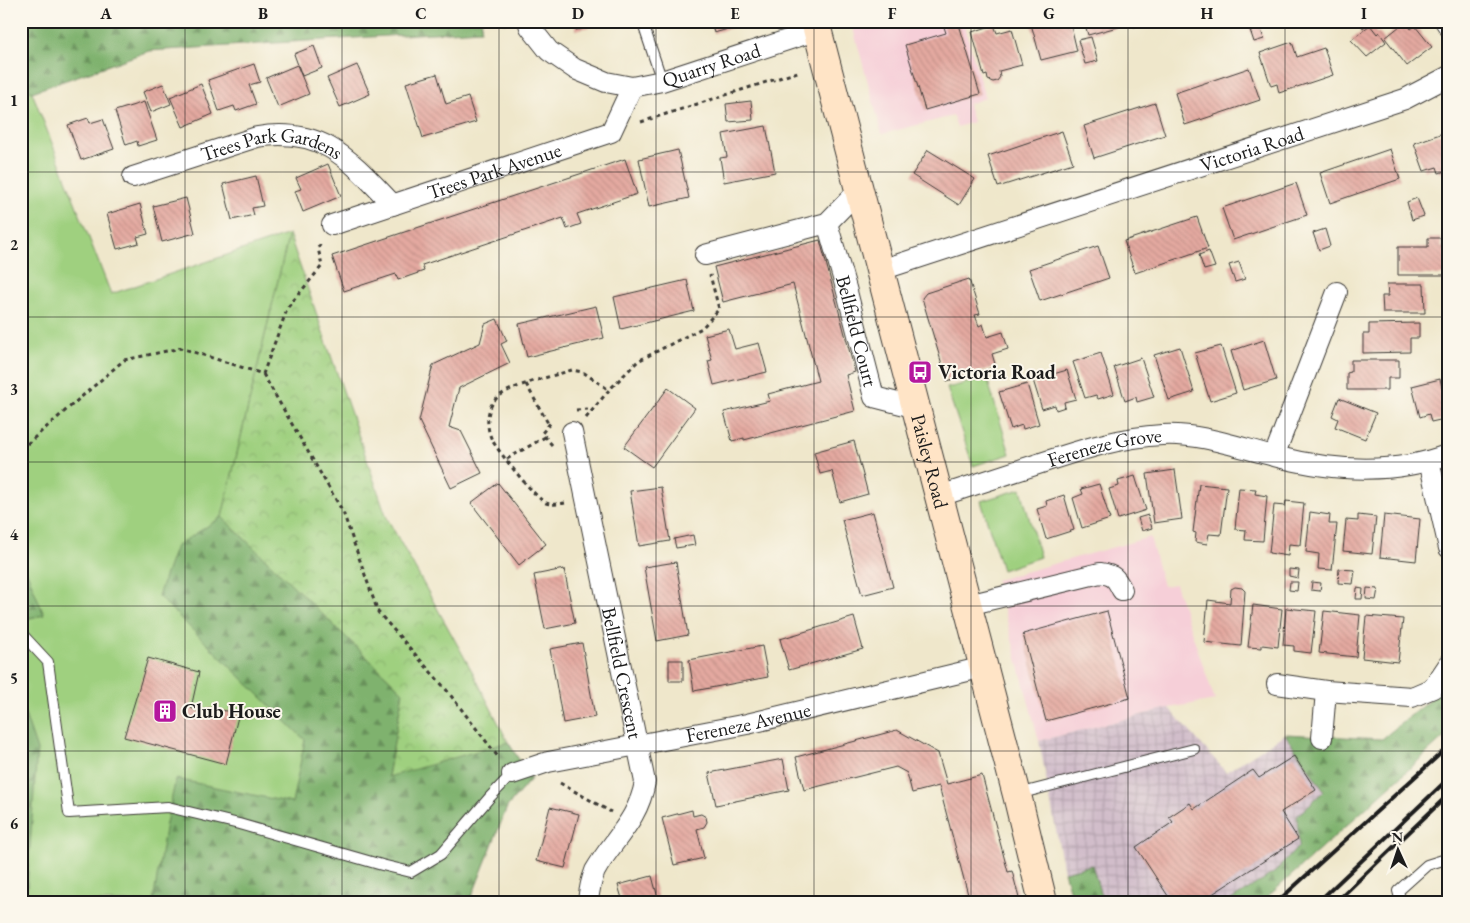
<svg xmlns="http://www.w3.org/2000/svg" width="1470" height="923" font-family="'EB Garamond',serif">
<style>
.built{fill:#f6cfd8}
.industrial{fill:url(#industrial-grid)}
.grass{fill:#9fd07f;stroke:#5e764e}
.forest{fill:url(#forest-firs);stroke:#4e6745}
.park{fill:url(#park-crowns);stroke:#5e764e}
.building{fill:url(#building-back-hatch)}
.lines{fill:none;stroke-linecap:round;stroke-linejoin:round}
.service-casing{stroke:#3c3a36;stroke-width:12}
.minor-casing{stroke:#3c3a36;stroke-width:22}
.secondary-casing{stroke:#3c3a36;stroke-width:30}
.path{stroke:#3c3a36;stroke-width:3;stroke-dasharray:4 4;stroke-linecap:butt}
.service{stroke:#fff;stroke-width:10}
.minor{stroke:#fff;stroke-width:20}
.secondary{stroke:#ffe4c6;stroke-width:28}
.rail{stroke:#1c1c1c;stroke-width:4}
.grid{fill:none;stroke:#1c1c1c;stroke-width:1;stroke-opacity:0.55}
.labels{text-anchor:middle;stroke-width:4;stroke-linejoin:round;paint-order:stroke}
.street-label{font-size:20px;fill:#1c1c1c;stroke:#fbf7ec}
.poi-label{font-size:20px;font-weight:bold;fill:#1c1c1c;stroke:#fbf7ec;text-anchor:start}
.neatline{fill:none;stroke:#1c1c1c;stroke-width:2}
.grid-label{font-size:16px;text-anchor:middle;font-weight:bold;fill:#1c1c1c}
</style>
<defs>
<pattern id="industrial-grid" width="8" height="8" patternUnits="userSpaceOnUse" patternTransform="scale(1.25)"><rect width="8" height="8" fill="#d1bdca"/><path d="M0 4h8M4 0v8" fill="none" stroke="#b3a2ad"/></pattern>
<pattern id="forest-firs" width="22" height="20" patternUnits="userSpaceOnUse" patternTransform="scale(1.25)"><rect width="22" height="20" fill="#7fb26e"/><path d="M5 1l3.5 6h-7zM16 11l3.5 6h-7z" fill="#67905a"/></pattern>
<pattern id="park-crowns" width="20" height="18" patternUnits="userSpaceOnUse" patternTransform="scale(1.25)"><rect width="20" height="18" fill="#9fd07f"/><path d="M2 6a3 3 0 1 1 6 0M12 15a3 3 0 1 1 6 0" fill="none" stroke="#88b26d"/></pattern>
<pattern id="building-back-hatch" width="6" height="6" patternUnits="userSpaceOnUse" patternTransform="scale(1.25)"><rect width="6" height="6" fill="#e4a9a0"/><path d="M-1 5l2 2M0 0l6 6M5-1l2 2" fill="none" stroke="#c39189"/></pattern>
</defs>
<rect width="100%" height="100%" fill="#fbf7ec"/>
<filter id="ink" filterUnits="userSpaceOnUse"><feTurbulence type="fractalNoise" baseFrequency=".02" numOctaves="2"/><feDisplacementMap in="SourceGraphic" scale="10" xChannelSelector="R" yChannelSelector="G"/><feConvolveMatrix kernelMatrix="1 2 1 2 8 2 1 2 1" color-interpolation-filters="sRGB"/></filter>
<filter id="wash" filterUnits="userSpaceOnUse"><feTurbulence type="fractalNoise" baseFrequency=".0096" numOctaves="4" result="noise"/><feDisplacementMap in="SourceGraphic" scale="20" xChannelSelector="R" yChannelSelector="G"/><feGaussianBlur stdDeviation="1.12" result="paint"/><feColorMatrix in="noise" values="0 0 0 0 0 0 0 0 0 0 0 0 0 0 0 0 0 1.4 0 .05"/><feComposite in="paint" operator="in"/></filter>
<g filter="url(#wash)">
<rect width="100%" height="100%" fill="#efe7cb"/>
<path class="built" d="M851 21H963L985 98 968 104 973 122 957 127 953 116 882 134Z
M1150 537 1163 586 1175 584 1215 700 1169 708 1039 741 996 580Z"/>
<path class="industrial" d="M1169 708 1226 772 1285 734 1324 791 1297 816 1299 846 1275 872 1228 902H1103L1092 865 1064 872 1039 741Z"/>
<path class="grass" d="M21 86 32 92 111 294 289 234 222 517 403 692 388 776 508 742 531 779 507 807 472 896 451 902H21Z
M987 378 1010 454 973 466 947 388Z
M1021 489 1040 557 1002 570 981 501Z"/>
<path class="forest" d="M21 21H482L481 30 149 51 32 92 21 86Z
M222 517 403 692 388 776 508 742 531 779 507 807 472 896 451 902H153L166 823 176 779 292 803 305 740 158 596 176 546Z
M21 557 44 615 25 619 21 612Z
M1449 684V733L1262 902H1228L1275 872 1299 846 1297 816 1324 791 1285 734 1382 739Z
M21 703 37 750 26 902H21Z
M1092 865 1103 902H1073L1064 872Z"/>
<path class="park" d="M289 234 387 518 472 671 508 742 388 777 403 692 222 517Z"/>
<g id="blocks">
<path class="building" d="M574 21H597L598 25 576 30Z
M711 21H738L739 22 734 23 735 27 714 33Z
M952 21H958L980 94 925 110 905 45 946 33 943 24Z
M1040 21H1070L1077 51 1041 60 1031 24Z
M1084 21H1124L1125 25 1088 35Z
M1133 21H1152L1153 22 1134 27Z
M1247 21H1258L1264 39 1254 42Z
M1358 21H1379L1372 26 1369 23 1363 28Z
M1405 22 1411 29 1415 26 1432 47 1407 66 1385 38Z
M994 25 997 33 1012 29 1022 65 999 71 1000 77 997 81 993 82 988 80 987 75 984 76 972 32Z
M1370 25 1377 34 1379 32 1386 42 1367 57 1351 40Z
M1091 37 1098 61 1085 64 1078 40Z
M1292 42 1297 57 1324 48 1333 75 1279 93 1277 84 1271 86 1260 53Z
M314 46 322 68 302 76 294 54Z
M254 64 260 82 249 85 256 104 236 111 234 106 219 111 208 80Z
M297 65 309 94 278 107 266 78Z
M357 65 370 94 340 107 327 78Z
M1249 68 1260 100 1185 125 1175 93Z
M437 74 446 104 468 97 476 122 423 138 406 83Z
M163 84 171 104 151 112 143 92Z
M201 84 213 114 183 127 170 97Z
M751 101 753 120 728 122 726 104Z
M144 102 157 140 138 146 137 141 126 145 115 111Z
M1155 103 1165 135 1094 158 1084 126Z
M88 118 90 123 103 119 114 149 81 160 68 125Z
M766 126 775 172 724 182 720 158 727 157 723 134Z
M1062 131 1073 163 998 187 988 156Z
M1449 131V170L1439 173 1437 167 1424 171 1414 143Z
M1390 149 1400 179 1330 203 1320 173Z
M678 150 689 198 649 207 639 159Z
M928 150 975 179 959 205 912 175Z
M625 159 637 194 577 214 581 224 567 229 563 218 422 265 424 271 398 280 396 274 344 291 332 256Z
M328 164 341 196 303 212 295 191 301 189 296 178Z
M256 176 263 206 252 208 254 215 232 220 223 184Z
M1296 183 1307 215 1233 240 1222 208Z
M186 198 195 233 162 242 153 206Z
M1417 198 1424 216 1412 220 1407 202Z
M140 204 148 234 137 237 139 243 117 249 107 214Z
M1197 217 1208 248 1135 273 1124 241Z
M1325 229 1330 246 1319 250 1313 233Z
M1428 238H1441V247H1448V275H1398V247H1428Z
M820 240 855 372 846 375 855 411 744 440V438L732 441 724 412 770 401 768 394 818 381 793 284 723 302 714 267Z
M1098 246 1109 278 1040 301 1029 269Z
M1209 251 1215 267 1204 270 1199 255Z
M1239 262 1245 279 1235 282 1229 265Z
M969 279 980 314 975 315 979 326 983 324 987 337 1003 332 1008 349 992 354 996 367 947 381 922 298 926 293Z
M687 280 694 311 621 329 614 297Z
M1387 284H1424L1425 313H1383L1382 296H1388Z
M596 306 604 338 527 357 519 324Z
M497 319 507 341 501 344 510 363 459 388 449 427 461 431 482 473 451 488 419 421 433 365 480 343 485 324Z
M1419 323V338H1410V352L1363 353V334H1369V324Z
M729 329 735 349 759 343 767 372 714 385 708 361 712 360 705 335Z
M1264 340 1276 380 1243 390 1231 351Z
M1221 346 1236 393 1210 401 1195 353Z
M1180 347 1194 392 1169 400 1154 355Z
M1101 353 1114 394 1098 399 1096 395 1085 398 1073 362Z
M1141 358 1154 397 1137 402 1136 397 1125 401 1114 367Z
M1351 360H1399V378H1388V390H1347V373L1351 372Z
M1067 370 1076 399 1064 402 1065 407 1056 410 1055 405 1042 409 1033 380Z
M1440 379 1449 418 1431 422 1429 414 1420 417 1412 386Z
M1027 384 1039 424 1023 429 1022 425 1011 429 999 392Z
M668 388 695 408 652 467 624 447Z
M1339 398 1376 413 1365 439 1335 427 1338 419 1332 416Z
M854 441 868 494 840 502 832 471 820 474 814 452Z
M1175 470 1182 519 1154 523 1147 474Z
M1135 476 1146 510 1118 519 1109 489 1119 486 1118 481Z
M498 483 546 544 519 565 471 503Z
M1099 484 1110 519 1082 528 1073 498 1083 494 1081 489Z
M1199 484 1227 487 1221 535 1209 534 1207 544 1195 542 1196 533 1193 532Z
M661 487 670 541 639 546 630 491Z
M1239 488 1256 489 1255 494 1267 496 1263 541 1245 540 1246 530 1235 529Z
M1064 495 1074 530 1046 539 1037 509 1047 506 1046 501Z
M1286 501 1304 503 1300 545 1289 544 1288 556 1269 553 1274 505 1285 506Z
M873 512 893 587 862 595 842 520Z
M1310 512 1330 515 1329 524H1337L1332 570 1318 569 1319 554 1306 552Z
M1148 515 1152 528 1142 531 1138 518Z
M1358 515 1376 517 1372 554 1343 551 1346 520 1358 521Z
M1384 515 1420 519 1416 561 1380 557Z
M693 535 695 545 676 548 674 539Z
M676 562 688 635 657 641 644 567Z
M564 569 575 623 545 629 534 575Z
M1289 569 1299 570 1298 578 1289 576Z
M1339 569 1355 570 1353 584 1338 583Z
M1290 582H1298L1297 591 1289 590Z
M1312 582 1321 583 1320 591 1311 590Z
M1235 587 1242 588 1245 591 1241 646 1204 642 1208 600 1230 603 1231 589Z
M1357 588 1363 589 1362 599H1356Z
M1367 588 1378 589 1376 600 1366 599Z
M1253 605 1282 609 1278 647 1262 645V648L1248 647Z
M1286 608 1316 611 1311 653 1294 651V646L1283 645Z
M1107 611 1130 698 1046 721 1023 634Z
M1324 611 1360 615 1356 657 1319 653Z
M1366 616 1403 619 1398 662 1362 658Z
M854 617 863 649 789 670 780 639Z
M582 643 595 717 563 723 550 649Z
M762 646 768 677 694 691 689 660Z
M148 658 199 672 191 708 207 714 208 708 239 713 226 764 124 737Z
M669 660H683V681H669Z
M897 730 938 753 947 784 982 775 1008 872 1012 871 1020 902H970L939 786 912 793 907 773 896 767 804 790 796 757Z
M1294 756 1316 790 1281 812 1298 839 1200 902H1172L1136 847 1173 822 1169 817 1190 803 1194 809 1253 770 1259 778Z
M783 759 789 790 716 805 709 773Z
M550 807 579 814 565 868 536 861Z
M692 810 693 816 701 814 706 817 707 822 704 827 697 829 704 858 674 865 662 818Z
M652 876 659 902H623L618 885Z"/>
</g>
</g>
<g filter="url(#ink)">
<use href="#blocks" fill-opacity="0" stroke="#3c3a36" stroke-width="1"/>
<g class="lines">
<g class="service-casing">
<path id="service" d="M642 21 662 81
M21 633 48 662 69 813 168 807 239 824 382 865 411 872 441 854 490 797 512 774
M1018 794 1194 749
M1401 902 1398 891 1427 865 1449 858"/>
</g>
<g class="minor-casing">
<g id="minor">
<path id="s1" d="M528 21 530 27 549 51 575 69 606 82 632 87 662 81 818 30"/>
<path d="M1445 21 1449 27"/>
<path id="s2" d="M133 177 257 137C324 126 351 161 393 205"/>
<path id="s3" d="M827 223 846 288 874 397 917 408"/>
<path id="s4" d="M332 225 611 132 632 87"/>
<path d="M705 255 827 223 860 189"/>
<path id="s5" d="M881 270 1405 99 1449 76"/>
<path id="s6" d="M572 432 645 782C638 821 613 839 595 871 591 881 589 891 588 902"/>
<path d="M1274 456 1337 292"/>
<path d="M1429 461 1449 548"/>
<path id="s7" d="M940 496C974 485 1007 474 1041 463 1080 450 1121 437 1162 435 1201 433 1237 447 1274 456 1332 471 1392 476 1449 454"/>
<path d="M968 605 1100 573C1114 575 1116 578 1122 590"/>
<path d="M1277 684 1326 691 1412 697 1433 688 1449 664"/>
<path d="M1322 738 1326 691"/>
<path id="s8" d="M512 774 548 762 747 724 984 667"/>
</g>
</g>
<g class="secondary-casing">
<g id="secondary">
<path id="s9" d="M815 21 1017 795 1043 902"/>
</g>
</g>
<path class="path" d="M470 21 507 25
M641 122 801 71
M263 374 343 512 378 612 445 688 499 758
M526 384 549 425
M576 410 588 409 591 412
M586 418 609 390 638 361 702 328 719 309 710 275
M27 444 124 360 181 348 263 374 288 307 322 266 318 248 321 243
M552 445 542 433 552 421
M21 447 22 446
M507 459 545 437
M565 503C559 504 553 505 546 503 536 499 498 451 492 440 486 428 486 410 495 400 506 386 554 376 572 370L583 372 609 390
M560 783 611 812"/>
<use href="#service" class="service"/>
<use href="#minor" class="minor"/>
<use href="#secondary" class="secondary"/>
<path class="rail" d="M1277 902 1449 746
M1318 902 1449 778
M1336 902 1449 794"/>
</g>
</g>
<path class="grid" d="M185 21V902M342 21V902M499 21V902M656 21V902M814 21V902M971 21V902M1128 21V902M1285 21V902M21 172H1449M21 317H1449M21 462H1449M21 606H1449M21 751H1449"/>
<defs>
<g id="bus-square" transform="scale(1.25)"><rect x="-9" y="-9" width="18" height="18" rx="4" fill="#b5179e" stroke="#fbf7ec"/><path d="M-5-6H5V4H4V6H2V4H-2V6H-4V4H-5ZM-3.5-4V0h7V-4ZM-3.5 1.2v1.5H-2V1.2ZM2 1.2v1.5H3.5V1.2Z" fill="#fff"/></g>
<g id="building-square" transform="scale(1.25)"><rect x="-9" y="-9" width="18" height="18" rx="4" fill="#b5179e" stroke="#fbf7ec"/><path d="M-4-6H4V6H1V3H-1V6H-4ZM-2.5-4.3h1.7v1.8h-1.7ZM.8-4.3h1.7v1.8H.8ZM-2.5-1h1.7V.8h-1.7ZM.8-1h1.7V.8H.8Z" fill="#fff"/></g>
</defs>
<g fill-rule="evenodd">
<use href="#bus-square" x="920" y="372"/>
<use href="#building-square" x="165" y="711"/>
</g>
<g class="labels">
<g class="street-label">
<text dy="7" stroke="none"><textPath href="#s1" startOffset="211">Quarry Road</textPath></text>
<text dy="7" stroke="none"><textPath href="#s5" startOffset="390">Victoria Road</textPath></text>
<text dy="7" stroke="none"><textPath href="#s2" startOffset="145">Trees Park Gardens</textPath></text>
<text dy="7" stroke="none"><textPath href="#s4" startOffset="171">Trees Park Avenue</textPath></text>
<text dy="7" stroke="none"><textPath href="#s3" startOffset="112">Bellfield Court</textPath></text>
<text dy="7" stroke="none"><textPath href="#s7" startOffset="172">Fereneze Grove</textPath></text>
<text dy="7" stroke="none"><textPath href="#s9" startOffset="455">Paisley Road</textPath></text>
<text dy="7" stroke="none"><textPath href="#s6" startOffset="246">Bellfield Crescent</textPath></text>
<text dy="7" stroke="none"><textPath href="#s8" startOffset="242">Fereneze Avenue</textPath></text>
</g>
<g class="poi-label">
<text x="938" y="379">Victoria Road</text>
<text x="182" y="718">Club House</text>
</g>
</g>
<rect width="1470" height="923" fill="none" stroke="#fbf7ec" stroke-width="55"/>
<g transform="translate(1398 850) rotate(357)" stroke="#fbf7ec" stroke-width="4" paint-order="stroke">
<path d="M0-4L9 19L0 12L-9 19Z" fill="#1c1c1c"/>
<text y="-8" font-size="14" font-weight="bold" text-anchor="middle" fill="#1c1c1c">N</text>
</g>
<rect x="28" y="28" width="1414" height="868" class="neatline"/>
<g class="grid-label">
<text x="106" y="19">A</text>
<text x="263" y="19">B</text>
<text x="421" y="19">C</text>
<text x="578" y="19">D</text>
<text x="735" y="19">E</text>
<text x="892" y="19">F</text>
<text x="1049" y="19">G</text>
<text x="1207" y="19">H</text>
<text x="1364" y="19">I</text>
<text x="14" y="106">1</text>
<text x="14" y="250">2</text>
<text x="14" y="395">3</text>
<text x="14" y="540">4</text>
<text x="14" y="684">5</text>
<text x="14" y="829">6</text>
</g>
</svg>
